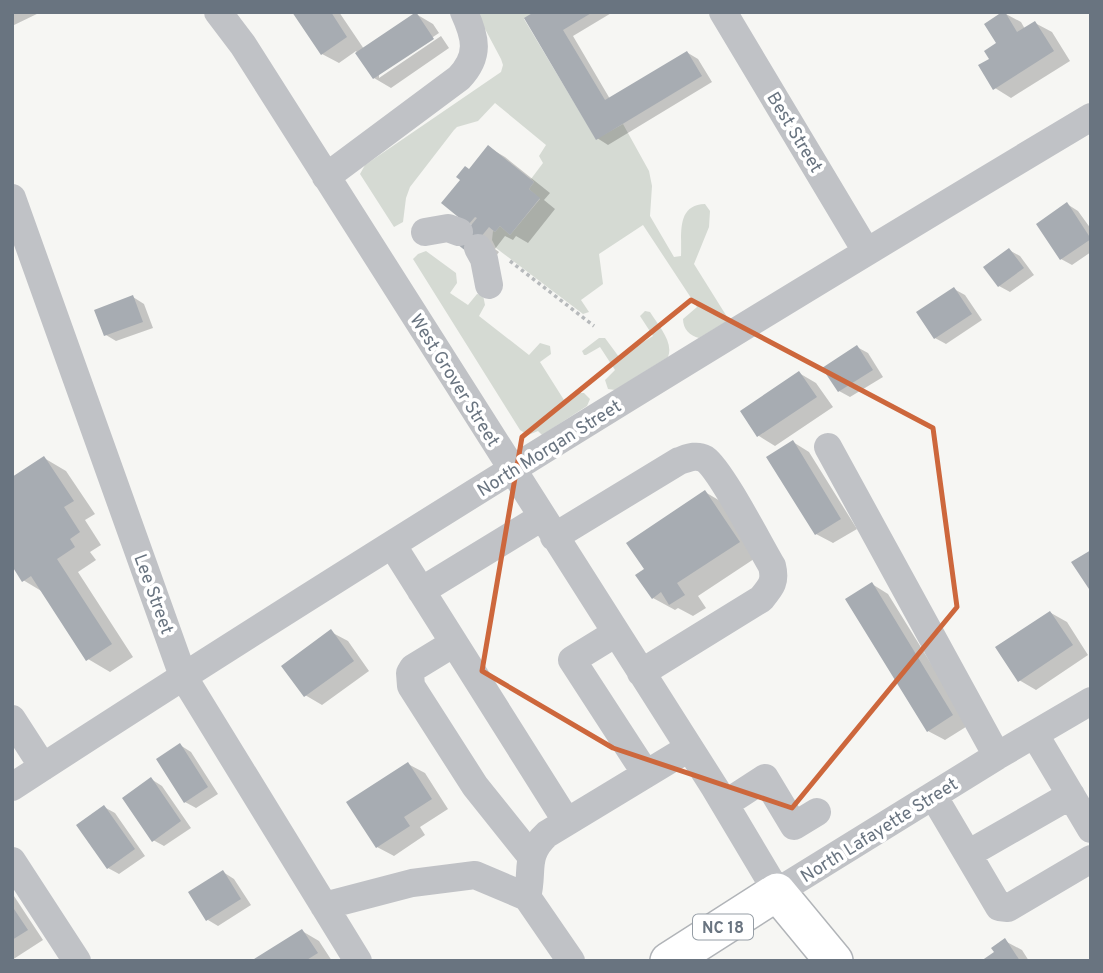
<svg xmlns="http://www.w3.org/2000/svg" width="1103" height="973" font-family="Overpass,sans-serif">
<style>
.green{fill:#d5dad3}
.shadow{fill:#0003}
.building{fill:#a7acb2}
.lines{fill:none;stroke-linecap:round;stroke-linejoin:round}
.major-casing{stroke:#b1b4b8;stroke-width:40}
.path{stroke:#b7babc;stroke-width:3.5;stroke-dasharray:3.5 3.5;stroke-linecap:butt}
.minor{stroke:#c0c2c6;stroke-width:28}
.major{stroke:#fff;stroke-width:37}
.marked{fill:none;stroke:#cd673c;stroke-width:5;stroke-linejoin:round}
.labels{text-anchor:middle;stroke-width:7;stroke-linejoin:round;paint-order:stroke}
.shield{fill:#fff;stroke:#969ea6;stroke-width:2}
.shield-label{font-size:16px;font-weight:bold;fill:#697480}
.street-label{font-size:18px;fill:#697480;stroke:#fff}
</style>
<rect width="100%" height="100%" fill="#f6f6f3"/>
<path class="green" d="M476 12H534L524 19 596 139 623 124 649 171 652 186 650 216 674 257 681 256C682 234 676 205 705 204L710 211 709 227 694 264 729 320 699 338C690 336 683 329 683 319L697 307 643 225 599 254 603 284 581 300 589 312 583 314 496 248 492 240 493 231 495 232 500 226 510 235 540 199 529 189 534 182 531 179 543 163 539 156 546 145 495 103 478 121 457 127 454 130 410 187 406 198 403 222 394 227 360 174 365 165 501 72 503 65 501 59Z
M426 251 456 273 457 283 450 293 468 305 477 294 483 295 485 305 479 316 529 355 540 343 550 346 551 354 540 362 564 400 575 393H584L590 399 587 406 542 435 538 431 528 435 520 430 413 259 418 254Z
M645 311 650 312C658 325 674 342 668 357L615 390 608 389 605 380 615 370 600 347 586 355H584L582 351 599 338H605L619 357 653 336 640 316Z"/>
<path class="shadow" d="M12 12H41L12 26Z
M295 12H339L364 49 416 14 433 24 439 33 379 73V78L441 36 449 48 391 88 374 78 356 51 339 63 322 54Z
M537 12H613L573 36 610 99 688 53 698 59 712 82 608 145 597 138Z
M1004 13 1021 22 1025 29 1035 23 1052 32 1070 61 1011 98 995 88 991 59 998 44Z
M488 147 505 157 550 193 544 200 555 209 528 243 516 236 513 240 505 236 495 249 499 252 490 264 473 226 469 223 470 170Z
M1067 204 1078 211 1091 229V252L1072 265 1061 259Z
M1009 250 1020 256 1034 275 1010 292 999 286Z
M954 289 965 295 982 320 946 344 935 338Z
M133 297 144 304 153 328 116 341 106 335Z
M857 347 868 353 883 377 850 397 839 391Z
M799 373 816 383 833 407 775 446 759 436 742 412Z
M793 442 809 452 857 529 833 543 816 534Z
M44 458 66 471 95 514 85 520 101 545 90 552 96 560 78 572 133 657 110 672 88 659 43 592 23 580Z
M705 492 727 505 760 555 698 596 706 608 693 616 678 608 675 610 653 598Z
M872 584 888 594 969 725 945 740 928 731Z
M1051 613 1067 622 1088 655 1036 690 1019 680Z
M331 632 348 641 369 671 322 705 305 695Z
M180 745 191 752 218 794 196 808 185 802Z
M408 764 425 773 448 809 420 827 425 835 394 856 377 847Z
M151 779 162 786 191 828 164 846 153 840Z
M104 807 115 813 145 856 119 874 108 868Z
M223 872 234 879 251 905 218 926 208 920Z
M12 893 43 940 12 960Z
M302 931 319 941 332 961H255Z
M1005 941 1022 950 1029 961H984L997 952Z"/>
<path class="building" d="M292 12H331L347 37 321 55Z
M416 12 434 39 373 79 355 53Z
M534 12H593L563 30 605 100 687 51 702 76 596 140 524 18Z
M1002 12H1005L1017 32 1035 21 1054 51 993 90 978 65 989 59 984 51 996 43 984 24Z
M488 145 534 182 529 189 540 198 510 235 500 226 495 232 489 227 480 238 472 256 452 240 468 229 477 218 475 217 468 225 441 203 460 180 456 177 465 166 469 169Z
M1067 202 1091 239 1060 260 1036 224Z
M1009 248 1024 268 998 287 983 267Z
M954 287 972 314 934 339 916 312Z
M133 295 143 322 104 336 94 310Z
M857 345 873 370 838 392 822 368Z
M799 371 817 397 757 437 740 411Z
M793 440 841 519 815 535 766 457Z
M44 456 74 501 64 507 80 532 70 539 75 547 57 559 112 644 86 661 31 576 22 582 12 566V477Z
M705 490 740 542 677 583 685 595 669 605 661 592 652 599 635 575 644 569 626 543Z
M1091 550V592L1071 562Z
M872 582 953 715 927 732 845 599Z
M1050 611 1073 645 1018 682 995 647Z
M331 629 354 661 304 697 281 666Z
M180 743 208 787 184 803 156 759Z
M408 762 432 799 404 817 410 826 376 848 346 802Z
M151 777 181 821 152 842 122 798Z
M104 805 135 849 107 869 76 825Z
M223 870 241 899 206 921 188 892Z
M12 906 28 930 12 940Z
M302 929 318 953 305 961H251Z
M1005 938 1020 961H981L994 952 991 948Z"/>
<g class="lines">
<g class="major-casing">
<path id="major" d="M669 961 777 892 834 961"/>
</g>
<path class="path" d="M510 261 594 326"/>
<path class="minor" d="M218 12 243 45 715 788 777 892 997 756 1091 701
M723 12 866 251
M326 177 459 78C480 56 476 38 464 12
M12 198 183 676 358 961
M425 232 448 228 459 232
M478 248 484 259 489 285
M828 447 997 756
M554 537 679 461C688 458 696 454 705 459 721 470 760 546 772 566 776 582 771 587 761 599L641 673
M393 546 567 822
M421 591 542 517
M616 633 572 660 646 774
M454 643 413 668 410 673 411 686 475 786 531 856
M12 719 43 767
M1035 735 1091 829
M12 787C367 556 728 334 1091 117
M934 797 999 907 1008 908 1091 859
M725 804 765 778 794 826 817 812
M968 854 1071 795
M12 861 77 961
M527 897C534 871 523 856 547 834L689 748
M324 906 412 883 475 875 527 897 571 961"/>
<use href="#major" class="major"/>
</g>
<path class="marked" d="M691 300 933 428 957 607 792 808 613 748 482 671 522 437Z"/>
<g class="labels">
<rect class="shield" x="693" y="914.5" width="60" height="25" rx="5"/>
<g class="shield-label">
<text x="723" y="933">NC 18</text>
</g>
<g class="street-label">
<text transform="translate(795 132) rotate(59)" y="6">Best Street</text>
<text transform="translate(455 380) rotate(58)" y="6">West Grover Street</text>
<text transform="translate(549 448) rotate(-32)" y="6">North Morgan Street</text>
<text transform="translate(154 594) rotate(70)" y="6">Lee Street</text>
<text transform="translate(879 830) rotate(-32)" y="6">North Lafayette Street</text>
</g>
</g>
<rect width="1103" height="973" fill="none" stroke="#697480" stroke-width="28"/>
</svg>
